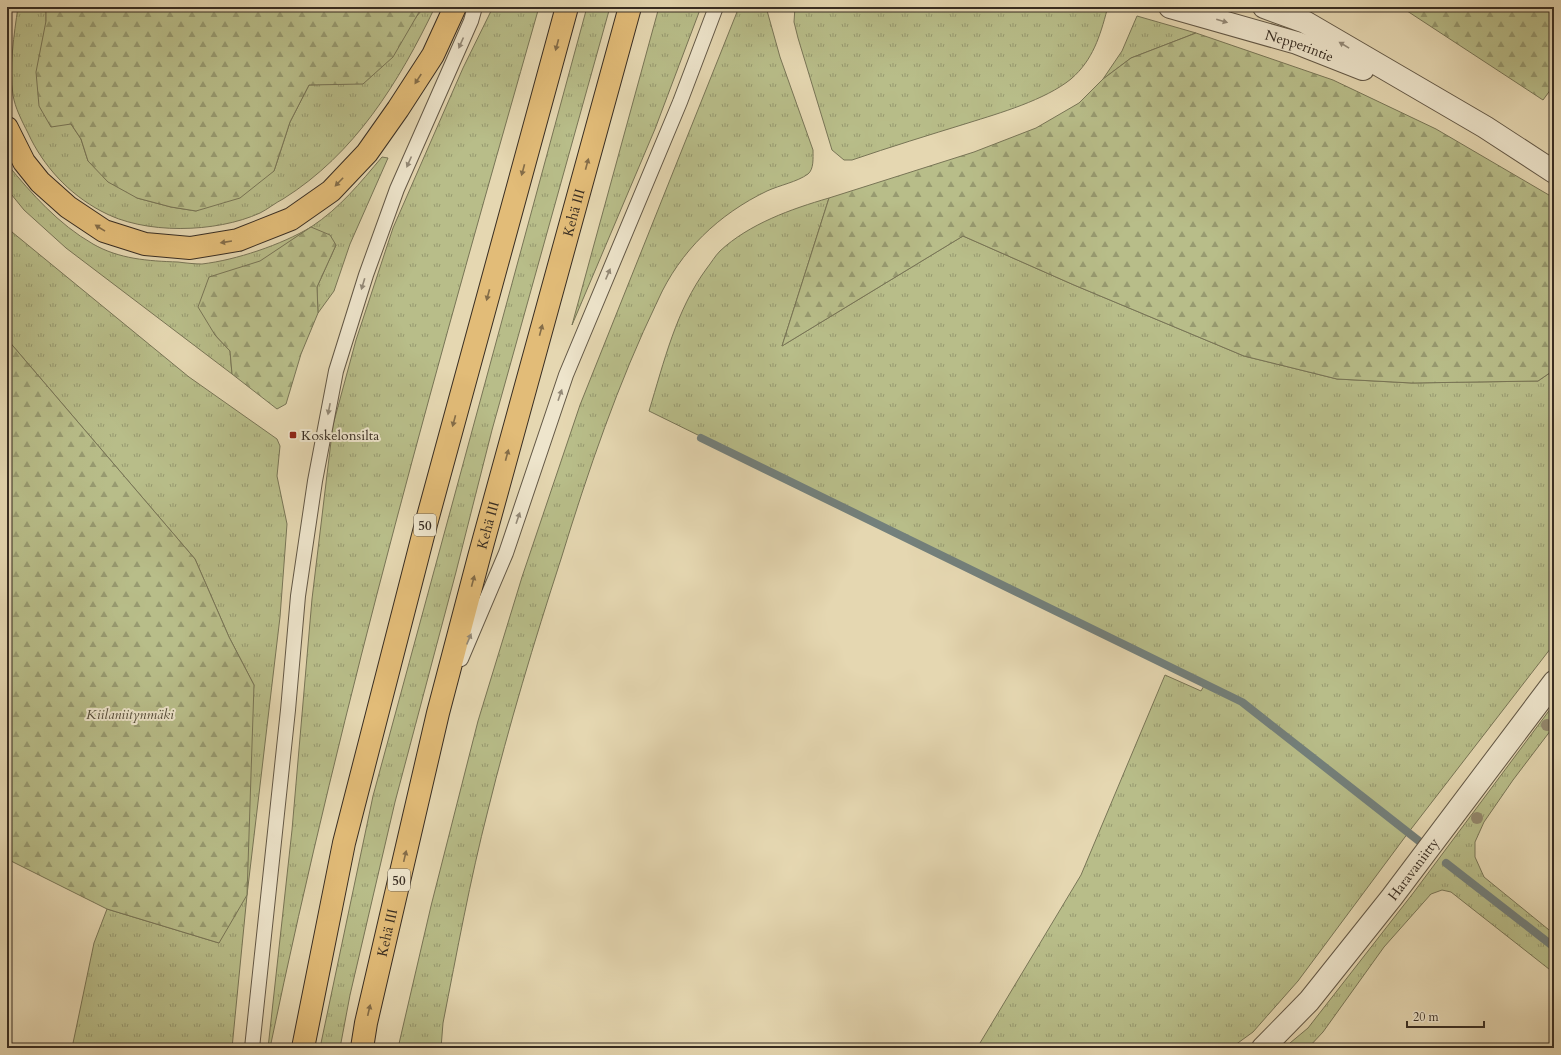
<svg xmlns="http://www.w3.org/2000/svg" width="1561" height="1055" font-family="Cardo,serif">
<style>
.grass{fill:url(#grass-tufts);stroke:#787556}
.forest{fill:url(#forest-firs);stroke:#787556}
.lines{fill:none;stroke-linecap:round;stroke-linejoin:round}
.stream{stroke:#73807c;stroke-width:8}
.service-casing{stroke:#635846;stroke-width:16}
.minor-casing{stroke:#635846;stroke-width:24}
.tertiary-casing{stroke:#635846;stroke-width:24}
.trunk-casing{stroke:#382d22;stroke-width:24}
.service{stroke:#eee5cc;stroke-width:14}
.minor{stroke:#eee5cc;stroke-width:22}
.tertiary{stroke:#eee5cc;stroke-width:22}
.trunk{stroke:#e2bc78;stroke-width:22}
.tree{fill:#94896e}
.oneway{fill:#938977}
.oneway2{fill:#846d49}
.poi-dot{fill:#8f2418;stroke:#eee5cc;stroke-width:1.5}
.labels{text-anchor:middle;stroke-width:4;stroke-linejoin:round;paint-order:stroke}
.shield{fill:#eee5cc;stroke:#6f6455;stroke-width:1}
.shield-label{font-size:13px;font-weight:bold;fill:#382d22}
.street-label{font-size:14px;fill:#382d22;stroke:#eee5cc}
.poi-label{font-size:14px;fill:#382d22;stroke:#eee5cc;text-anchor:start}
.park-label{font-size:14px;font-style:italic;fill:#524a37;stroke:#eee5cc}
</style>
<defs>
<pattern id="grass-tufts" width="24" height="20" patternUnits="userSpaceOnUse"><rect width="24" height="20" fill="#b8bd89"/><path d="M3 7l-1-3M5 7V3M7 7l1-3M15 17l-1-3M17 17v-4M19 17l1-3" fill="none" stroke="#979a70"/></pattern>
<pattern id="forest-firs" width="22" height="20" patternUnits="userSpaceOnUse"><rect width="22" height="20" fill="#b8bd89"/><path d="M5 1l3.5 6h-7zM16 11l3.5 6h-7z" fill="#979a70"/></pattern>
</defs>
<rect width="100%" height="100%" fill="#e5d7b1"/>
<filter id="stains"><feTurbulence type="fractalNoise" baseFrequency=".005" numOctaves="4"/><feColorMatrix values="0 0 0 0 .2 0 0 0 0 .09 0 0 0 0 .02 0 0 0 .5 -.17"/></filter>
<radialGradient id="worn" r=".72"><stop offset=".6" stop-color="#630" stop-opacity="0"/><stop offset="1" stop-color="#630" stop-opacity=".3"/></radialGradient>
<path class="grass" d="M18 7H46V21L71 124 81 139 88 161 137 198 171 207 196 211 274 171 290 122 309 85 363 83 421 11 422 7H435C399 82 355 154 283 199 275 203 268 209 260 213 216 233 144 235 101 211 69 194 43 166 28 133 22 121 15 108 13 95 9 68 14 34 18 7Z
M493 7H539C441 351 343 697 270 1048H268L292 830 312 599 333 425 356 340 393 228 463 68Z
M587 7H610L492 430 456 572 395 802 350 995 340 1048H320L373 796Z
M659 7H701L655 129 572 325Z
M739 7H766L780 57 813 150C813 158 814 169 808 174 797 182 780 185 767 191 719 214 680 251 658 300 618 383 588 471 561 559 534 642 509 725 488 810 470 880 457 952 443 1023L441 1048H398L431 906 478 721 522 577 580 405Z
M795 7H1092L1107 10C1100 36 1093 60 1071 79 1045 100 1000 113 968 123 929 135 890 147 852 160H844L832 150 798 38 794 22Z
M1137 16 1196 33 1131 58 1103 79 1122 51Z
M382 157 388 158 350 244 334 291 318 313 317 287 336 245 311 227 260 262 209 278 215 335 230 351 232 374 66 248 24 210 7 189V164C32 194 58 224 93 244 119 259 148 261 178 262 186 263 194 264 202 264 236 260 281 245 311 227 340 208 360 183 382 157Z
M829 198 782 346 963 236 1074 285 1244 356 1337 379 1412 383 1538 381 1554 370V644L1408 833 1298 981 1253 1032 1231 1048H977L1081 875 1165 675 1201 691 1205 684 649 411C664 362 676 310 707 268 711 263 715 256 720 251 749 224 791 209 829 198Z
M7 226 12 232 189 377 277 439 280 446 277 476 287 524 280 617 247 895 232 1048H72L94 943 107 909 219 943 254 685 229 637 195 559 7 339Z
M1554 704V726L1513 780 1484 822 1475 842V857L1484 877 1554 934V973L1451 892 1442 890 1431 894 1384 947 1323 1032 1308 1048H1284L1308 1028 1414 892Z"/>
<path class="forest" d="M46 7H422L393 57 363 84 309 85 290 122 274 171 240 198 196 211 171 207 137 198 108 182 88 161 81 139 71 124 51 127 39 106 36 72 46 21Z
M1401 7H1554V85L1543 100Z
M1196 33 1333 80 1436 129 1554 198V370L1538 381 1412 383 1337 379 1244 356 1074 285 963 236 782 346 829 198 974 152 1036 128 1079 103 1103 79 1131 58Z
M311 227 330 235 336 245 317 287 318 313 301 354 286 404 277 409 232 374 230 351 215 335 198 307 209 277 260 261Z
M7 339 195 559 229 637 254 685 247 895 219 943 107 909 7 859Z"/>
<g class="lines">
<path class="stream" d="M701 438 1242 702 1419 841
M1446 863 1554 947"/>
<g class="service-casing">
<path id="service" d="M461 659 506 553 566 375 680 102 716 7
M252 1048 288 710 298 596 315 481 336 371 366 275 397 189 471 21 475 7"/>
</g>
<g class="minor-casing">
<g id="minor">
<path id="s1" d="M1263 1048 1309 1001 1392 897 1554 682"/>
</g>
</g>
<g class="tertiary-casing">
<g id="tertiary">
<path id="s2" d="M1170 7 1297 43 1363 69"/>
<path d="M1264 7 1305 22 1485 127 1554 172"/>
</g>
</g>
<g class="trunk-casing">
<g id="trunk">
<path d="M7 128 24 162 40 182 68 207 104 231 145 244 190 248 238 240 291 219 331 191 367 153 398 109 433 55 455 7"/>
<path d="M303 1048 344 843 426 524 567 7"/>
<path id="s3" d="M362 1048 366 1023 438 713 479 557 630 7"/>
</g>
</g>
<use href="#service" class="service"/>
<use href="#minor" class="minor"/>
<use href="#tertiary" class="tertiary"/>
<use href="#trunk" class="trunk"/>
</g>
<g class="tree">
<circle cx="1547" cy="725" r="6"/>
<circle cx="1477" cy="818" r="6"/>
</g>
<defs><path id="oneway-solid" d="M-6-.8H1V-3.2L6.5 0L1 3.2V.8H-6Z"/></defs>
<g class="oneway">
<use href="#oneway-solid" transform="translate(1222 21) rotate(16)"/>
<use href="#oneway-solid" transform="translate(461 43) rotate(114)"/>
<use href="#oneway-solid" transform="translate(1344 45) rotate(-149)"/>
<use href="#oneway-solid" transform="translate(409 162) rotate(114)"/>
<use href="#oneway-solid" transform="translate(608 274) rotate(-67)"/>
<use href="#oneway-solid" transform="translate(363 284) rotate(107)"/>
<use href="#oneway-solid" transform="translate(560 395) rotate(-71)"/>
<use href="#oneway-solid" transform="translate(329 409) rotate(101)"/>
<use href="#oneway-solid" transform="translate(518 518) rotate(-71)"/>
<use href="#oneway-solid" transform="translate(469 639) rotate(-67)"/>
</g>
<g class="oneway2">
<use href="#oneway-solid" transform="translate(557 45) rotate(105)"/>
<use href="#oneway-solid" transform="translate(418 79) rotate(123)"/>
<use href="#oneway-solid" transform="translate(587 164) rotate(-75)"/>
<use href="#oneway-solid" transform="translate(523 170) rotate(105)"/>
<use href="#oneway-solid" transform="translate(339 182) rotate(134)"/>
<use href="#oneway-solid" transform="translate(100 228) rotate(-148)"/>
<use href="#oneway-solid" transform="translate(226 242) rotate(171)"/>
<use href="#oneway-solid" transform="translate(488 295) rotate(105)"/>
<use href="#oneway-solid" transform="translate(541 330) rotate(-75)"/>
<use href="#oneway-solid" transform="translate(454 421) rotate(105)"/>
<use href="#oneway-solid" transform="translate(507 455) rotate(-75)"/>
<use href="#oneway-solid" transform="translate(473 581) rotate(-75)"/>
<use href="#oneway-solid" transform="translate(405 856) rotate(-77)"/>
<use href="#oneway-solid" transform="translate(369 1010) rotate(-77)"/>
</g>
<rect class="poi-dot" x="289" y="431" width="8" height="8" rx="2"/>
<g class="labels">
<g class="shield">
<rect x="414" y="514" width="22" height="22" rx="3"/>
<rect x="388" y="869" width="22" height="22" rx="3"/>
</g>
<g class="shield-label">
<text x="425" y="530">50</text>
<text x="399" y="885">50</text>
</g>
<g class="street-label">
<text dy="5" stroke="none"><textPath href="#s2" startOffset="135">Nepperintie</textPath></text>
<text dy="5" stroke="none"><textPath href="#s3" startOffset="862">Kehä III</textPath></text>
<text dy="5" stroke="none"><textPath href="#s3" startOffset="538">Kehä III</textPath></text>
<text dy="5" stroke="none"><textPath href="#s1" startOffset="234">Haravaniitty</textPath></text>
<text dy="5" stroke="none"><textPath href="#s3" startOffset="118">Kehä III</textPath></text>
</g>
<g class="poi-label">
<text x="301" y="440">Koskelonsilta</text>
</g>
<g class="park-label">
<text x="130" y="719">Kiilaniitynmäki</text>
</g>
</g>
<rect width="1561" height="1055" fill="none" stroke="#e5d7b1" stroke-width="24"/>
<rect x="8" y="8" width="1545" height="1039" fill="none" stroke="#382d22" stroke-width="2"/>
<rect x="12" y="12" width="1537" height="1031" fill="none" stroke="#382d22"/>
<path d="M1407 1021v6h77v-6" fill="none" stroke="#382d22" stroke-width="2"/>
<text x="1413" y="1021" font-size="12" fill="#382d22" stroke="#eee5cc" stroke-width="3" paint-order="stroke">20 m</text>
<rect width="100%" height="100%" filter="url(#stains)"/>
<rect width="100%" height="100%" fill="url(#worn)"/>
</svg>
